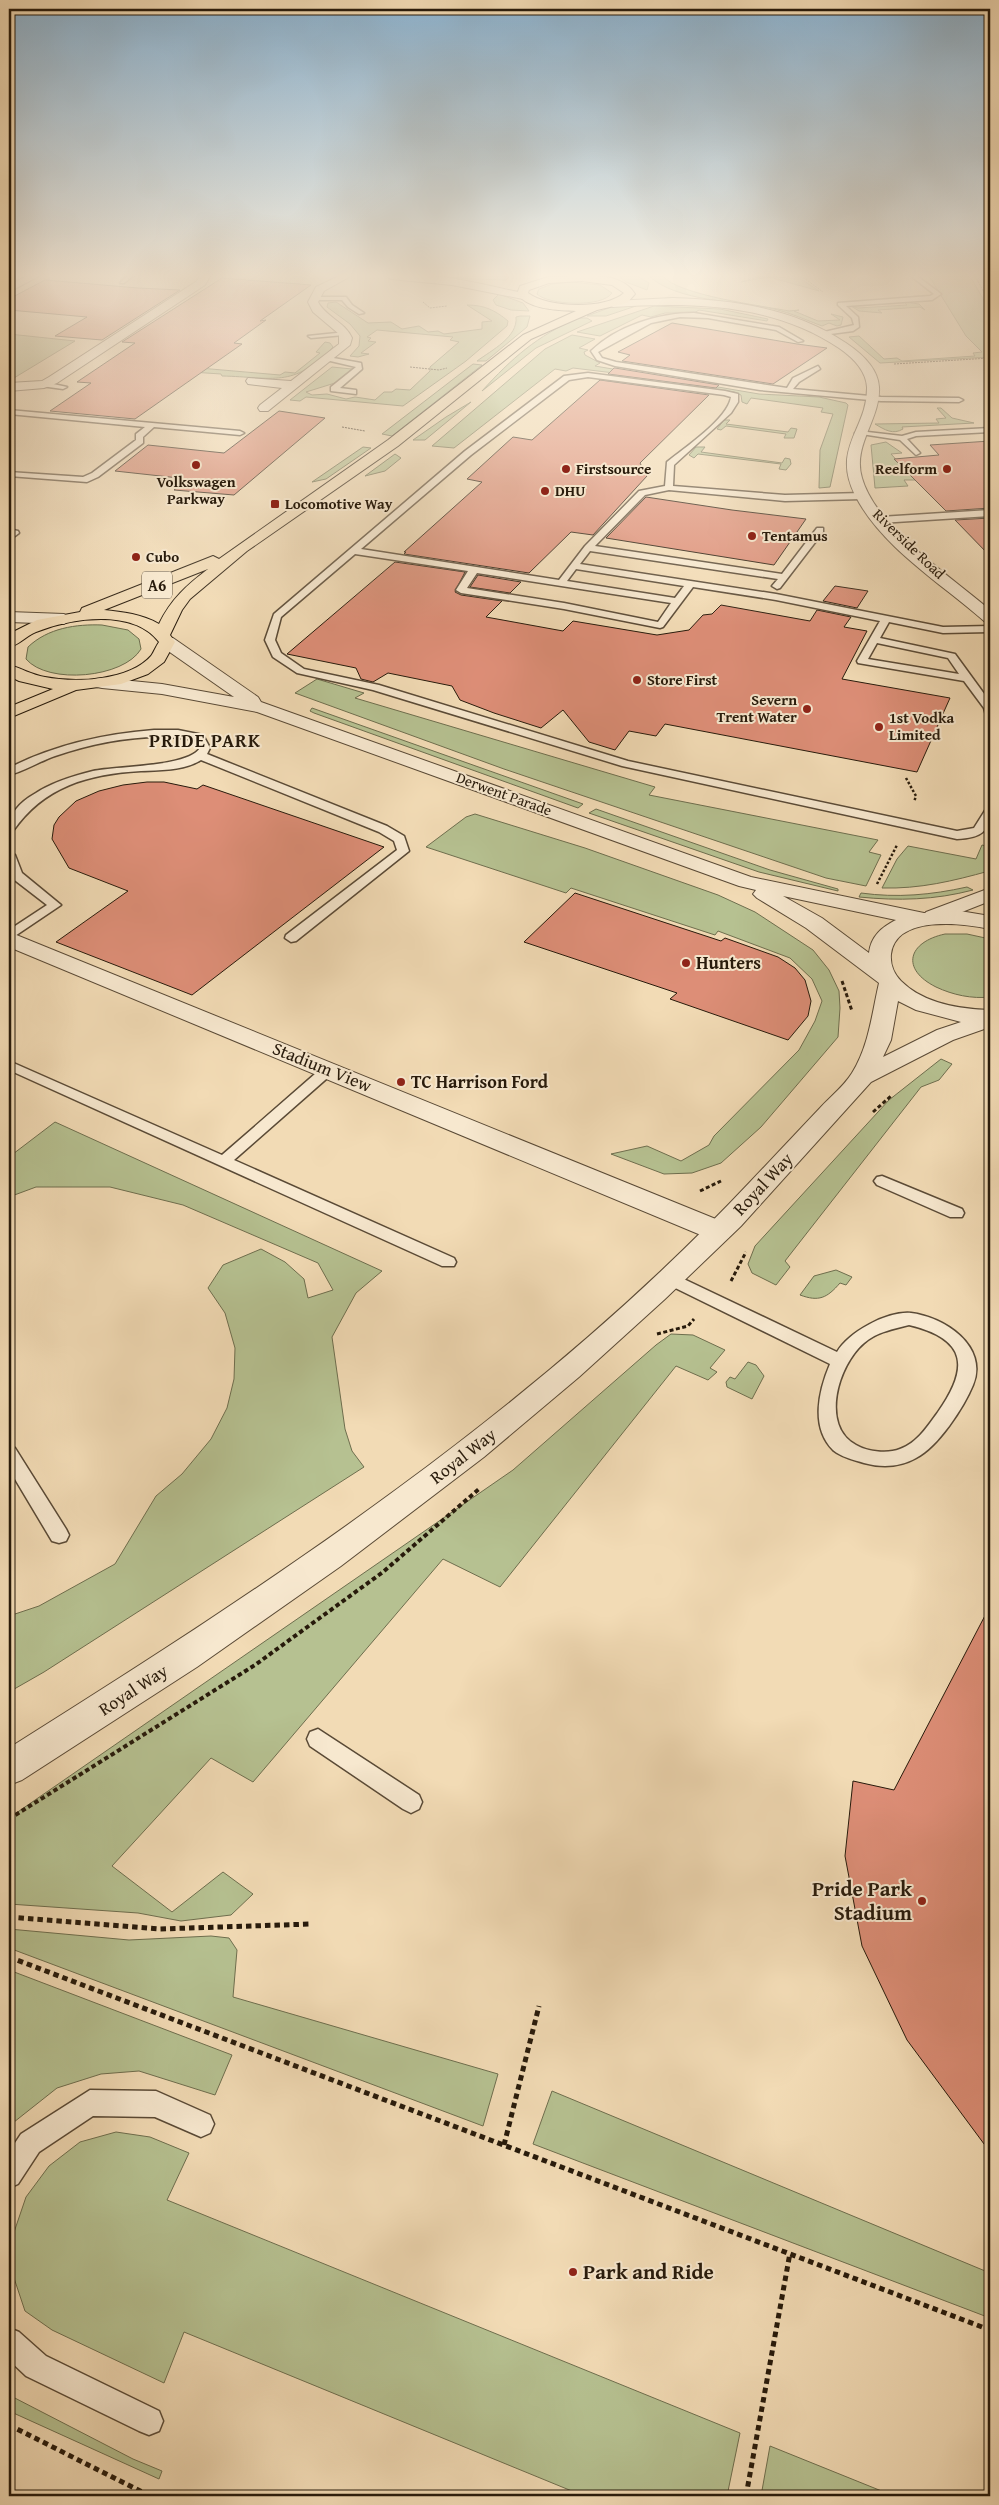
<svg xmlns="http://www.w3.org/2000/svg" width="999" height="2505" font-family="'Gentium Book Plus',serif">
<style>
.green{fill:#b6c191;stroke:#6e6e4e}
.building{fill:#dd8e77;stroke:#271a0b}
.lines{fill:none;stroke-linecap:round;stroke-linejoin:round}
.service-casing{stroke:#5a4a36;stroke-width:3}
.minor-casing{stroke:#5a4a36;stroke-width:2}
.tertiary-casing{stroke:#5a4a36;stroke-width:2}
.primary-casing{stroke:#271a0b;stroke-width:2}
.path-far4{stroke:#271a0b;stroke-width:1;stroke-dasharray:2 1;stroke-linecap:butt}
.path-far3{stroke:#271a0b;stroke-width:2.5;stroke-dasharray:2.5 2;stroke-linecap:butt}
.path-far2{stroke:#271a0b;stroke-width:3;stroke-dasharray:4 2.5;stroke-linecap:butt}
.path-far1{stroke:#271a0b;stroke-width:4;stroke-dasharray:4.5 3;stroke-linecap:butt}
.path{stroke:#271a0b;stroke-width:5;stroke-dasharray:5.5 4;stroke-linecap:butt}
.service{fill:#f7e8cf;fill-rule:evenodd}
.minor{fill:#f7e8cf;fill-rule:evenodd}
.tertiary{fill:#f7e8cf;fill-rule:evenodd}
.primary{fill:#f2dbb5;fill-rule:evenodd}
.poi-dot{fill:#8f2418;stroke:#f7e8cf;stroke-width:2}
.labels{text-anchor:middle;stroke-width:4;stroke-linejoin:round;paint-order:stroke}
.far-poi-label{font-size:15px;font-weight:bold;fill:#271a0b;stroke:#f7e8cf;text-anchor:start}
.far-street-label{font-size:15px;fill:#271a0b;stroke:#f7e8cf}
.shield{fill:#f7e8cf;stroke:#655846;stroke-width:1}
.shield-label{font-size:16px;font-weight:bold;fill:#271a0b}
.poi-label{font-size:18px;font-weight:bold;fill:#271a0b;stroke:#f7e8cf;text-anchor:start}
.street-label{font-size:18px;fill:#271a0b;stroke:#f7e8cf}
.far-district-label{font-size:19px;font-weight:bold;letter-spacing:1px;fill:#271a0b;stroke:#f7e8cf}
.near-poi-label{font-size:21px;font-weight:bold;fill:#271a0b;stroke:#f7e8cf;text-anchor:end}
</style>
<rect width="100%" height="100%" fill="#f2dbb5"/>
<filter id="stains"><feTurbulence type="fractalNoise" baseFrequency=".004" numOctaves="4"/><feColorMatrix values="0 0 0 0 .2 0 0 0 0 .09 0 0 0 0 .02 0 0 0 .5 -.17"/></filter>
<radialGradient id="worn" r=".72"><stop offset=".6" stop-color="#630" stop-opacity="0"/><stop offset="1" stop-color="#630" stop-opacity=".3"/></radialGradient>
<path class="green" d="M480 276H510L506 280 446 278Z
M619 276H637L649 283 647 290 626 282Z
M649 276H663C677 295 763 306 789 311L799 310 794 311 818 321 840 320 831 314 843 317 841 325 837 326 829 323 822 326C806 320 791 313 774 309 738 301 677 302 649 276Z
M762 276 801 279 819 291 769 277 741 282Z
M929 276H970L990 311V357L880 363 849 337 859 336 884 359 897 358 902 361 975 356 973 353 982 352 966 336Z
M572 282 600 285 612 293C602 308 548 305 537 294L539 289 552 284Z
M499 294 523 303 529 311 511 310 496 305 493 300Z
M336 302 368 323 391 322 402 329 419 326 428 332 438 331 444 334 482 329V322L492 321 467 305C484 305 495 310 508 321L507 326 466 361 403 406 306 397 300 401 290 400 332 367 352 369 335 383 306 392 312 395 327 394 346 399 355 397 375 400 384 392H392L396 389 410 390 430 371V367L459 342 450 340 453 337 377 330 367 337 371 338 368 341 376 342 361 353 369 354 358 357 350 356 359 346 360 336 350 324 327 307 328 303Z
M904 302 919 304 925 310 920 307 878 310 882 313 859 311 851 306 858 308 907 305Z
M614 306H636L606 316H587Z
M654 306 720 309 768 319 767 321 699 310 694 313H665L651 317 642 315 600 336 577 332Z
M520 316H530L527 327 486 361H477C492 350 518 337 516 317Z
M578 318H587L592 321 536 348 482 391C512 358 537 336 578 318Z
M9 334 75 341 9 381Z
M572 335 595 339 579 348 588 350 584 352 585 355 600 363 595 366 759 394 819 397 846 403 848 405 830 487 819 488 820 450 833 414 821 412 823 408 751 398 747 404 742 402 741 395 734 392 668 383 672 380 573 368 566 371 555 369 454 448 432 446 545 349Z
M325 342 330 343 333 347C293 389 273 377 222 376L221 374 191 372 188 367 280 375 285 372 295 373 320 353 316 352Z
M473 364 482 365 392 436 382 434Z
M471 402 425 440H413L446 417Z
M937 408H941L952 418 974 423 902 427 903 429C893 435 885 430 875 424L939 423 936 419 946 418Z
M724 420H730L726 424 788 432 791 428 797 429 794 438H784L786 434 726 426 721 430 717 429Z
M886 442 902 453 891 454 915 480H904L908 486 875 488 871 445Z
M363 447 371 448 326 479 312 482Z
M696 447H705L701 452 782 463 785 458 790 459 791 464 786 470 779 469 781 464 698 454 694 458 689 455Z
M395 454 401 458 385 471 365 476Z
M102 625 128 630 139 639 141 649C124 678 48 685 26 659L28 647C48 628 76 624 102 625Z
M317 679 364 693 355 698 655 787 649 795 878 840 869 852 881 855 866 886 826 878 504 769 295 693Z
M312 708 583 804 578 808 314 713 310 711Z
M596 809 770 870 838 889V891L759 872 589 813Z
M475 814 585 848 718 895 755 912 813 950 829 970 839 991 840 1008 838 1037 761 1127 721 1163 692 1173 664 1174 611 1154 647 1146 681 1161 709 1145 714 1136 799 1050 815 1021 822 1001 812 979 790 958 718 931 715 935 571 888 566 893 426 847 466 817Z
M982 845 990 847 989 871C953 881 920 889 882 888L897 859 908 846 976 859Z
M967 887 973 890C935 900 899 901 859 897L861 893C897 898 931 895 967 887Z
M945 934H967L990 939V997C972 999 953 995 936 987 900 969 908 942 945 934Z
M941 1059 952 1064 939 1080 921 1087 785 1261 790 1267 776 1285 752 1273 748 1264 755 1246 889 1100Z
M55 1122 382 1271 356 1293 332 1337 345 1429 352 1451 364 1467 44 1672 9 1692V1616L39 1606 115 1564 156 1496 182 1474 211 1439 227 1408 234 1379 235 1348 225 1313 208 1288 223 1265 261 1249 285 1262 304 1279 308 1298 333 1290 318 1263 183 1205 110 1187H36L9 1197V1157Z
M836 1270 852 1277 846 1285 840 1283C827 1298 819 1302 800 1295L814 1276Z
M671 1334 693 1335 725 1350 710 1368 717 1372 708 1380 676 1366 500 1587 443 1559 253 1782 211 1758 112 1866 172 1912 223 1872 253 1894 231 1915 181 1921 138 1913 9 1904V1818L513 1470 656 1345Z
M748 1362 756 1365 764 1376 752 1399 727 1387 726 1382 730 1377 735 1379Z
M9 1929 129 1940 211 1936 229 1938 237 1950 233 1997 498 2074 483 2126 9 1948Z
M9 1970 232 2055 215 2095 139 2071 101 2074 57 2088 9 2126Z
M552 2091 990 2273V2318L533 2144Z
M116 2132 150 2137 189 2153 167 2200 740 2433 727 2496H584L184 2332 164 2383 52 2330 25 2311 13 2275 11 2241 26 2197 49 2166 80 2142Z
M9 2395 133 2459 162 2471 159 2479 9 2411Z
M770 2446 894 2496H761Z"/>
<path class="building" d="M222 278 311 285 260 321 266 320 234 343 242 344 135 419 50 411 91 383 77 382 135 343 122 342Z
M45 280 138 288 180 290 102 340 55 336 87 317 9 310V299Z
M672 323 797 344 827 348 773 384 622 361 630 355 618 352Z
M614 368H615L719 385 716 388 608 374Z
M600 380 709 395 640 463 647 476 593 535 571 532 529 573 404 554 406 552H404L482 482 467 479 513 437 532 440Z
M279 411 325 418 234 495 174 490 188 479 115 471 148 445 224 453Z
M990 441V508L946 511 894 459 939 455 930 445Z
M646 497 732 510 806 519 774 565 606 538Z
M990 518V556L955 520Z
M395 562 465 572 455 592 461 595 502 601 486 617 563 631 573 621 657 635 689 630 703 615 712 614 721 605 810 621 817 610 851 617 844 627 867 631 842 679 950 698 917 772 665 724 656 736 629 731 615 750 589 742 563 710 541 728 494 713 460 700 452 686 388 673 373 682 361 679 356 668 287 654Z
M478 575 521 582 510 593 470 587Z
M835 586 868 591 857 608 823 601Z
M147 782H164L197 789 203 785 384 847 192 995 56 942 128 891 69 868 52 839 54 825 59 817 76 801 99 791 123 785Z
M575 893 721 941 725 938 778 957 795 968 805 980 811 1001 808 1016 788 1040 670 999 677 993 524 942Z
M990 1606V2152L907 2040 862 1946 845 1856 853 1781 894 1790Z"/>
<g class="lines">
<g class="service-casing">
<path id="service" d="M127 276H133L124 283H120Z
M911 276H917L941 294 932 300 846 306 858 317 859 327 853 331 823 335 820 333 854 325 852 318 838 305V303L930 296 934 294Z
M314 297H346L352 305 364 313 359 314 348 307 342 300H312Z
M694 313 779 327 803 341 798 342 776 330 708 318 680 317 651 323 598 352 602 358 616 362 787 388 793 378 818 366 820 369 799 382 793 389 881 397 959 398 963 400 959 402 881 401 760 390 615 366 597 360 591 351C617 326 658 313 694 313Z
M346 332 344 335 311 338 308 336Z
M328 357 361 363 362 369 340 388 356 390V394L331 391V387L356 367 326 360Z
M588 373 725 391 738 394V402L731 413 674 465 673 486 785 495 862 493 866 496 862 499 785 501 669 490 645 495 595 546 782 574 817 528H823V532L780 588 777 589 772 586 778 579 590 551 580 564 776 594 943 627 990 626V632L943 633 889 622 880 638 955 654 990 702V716L986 715 984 708 964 681 858 663 857 661 880 621 776 600 693 587 663 627 660 628 564 609 461 593 456 590 468 571 355 554 281 617 275 640 281 653 304 669 379 685 628 761 957 831 974 828 986 809 990 808C990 832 981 838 957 839L622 766 373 690 297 673 273 657 265 640 274 614 465 451 564 376ZM588 377 724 395 731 397C728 419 684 448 667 462L665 486 639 491 585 546 559 580 361 549 471 455 569 380ZM576 569 684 586 675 598 567 581ZM477 573 671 603 658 622 564 603 467 588ZM877 643 948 658 959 674 868 659Z
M44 382 67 387 63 389 41 386Z
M9 410 240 431 244 433 240 435 154 427 143 437V443L98 477 87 482 9 476V472L83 477 92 473 136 440V434L145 427 9 414Z
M990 428V432L916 436 907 439 920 453 916 455 900 440 855 433 859 431 902 436 916 432Z
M990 510V516L880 523 876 520 880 517Z
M9 529 18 531 19 533 15 536 9 535Z
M154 730H178L203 735 210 748 207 754 387 826 404 836 409 851 296 941 291 942 285 938 286 935 397 850 394 841 379 832 201 760C183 771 161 770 141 771 89 774 44 786 13 831H9C9 813 20 802 36 793 53 782 73 776 93 771 117 766 188 767 200 748L195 740C148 732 100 741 55 756 40 761 25 771 9 775V768C54 745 103 734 154 730Z
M9 851 15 855 22 873 61 905 9 940V930L47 905 12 878 9 872Z
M9 1061 222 1155 323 1067H333L335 1070 333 1073 234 1160 454 1258 456 1262 454 1266H442L9 1070Z
M882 1176 962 1209 964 1213 962 1217H950L877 1185 874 1181 877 1177Z
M669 1272 837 1352C849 1332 887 1311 911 1313 944 1317 989 1346 973 1385 964 1407 938 1447 916 1458 900 1467 882 1468 864 1463 854 1460 841 1457 833 1450 810 1427 819 1390 830 1364L663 1282 661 1278 663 1274ZM909 1325C968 1339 969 1368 938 1412 928 1426 917 1443 900 1449 888 1454 868 1452 856 1445 820 1426 838 1365 864 1343 877 1332 893 1329 909 1325Z
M9 1446 15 1448 66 1529 69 1535 66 1541 59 1543 52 1541 9 1469Z
M318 1729 419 1795 422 1802 419 1809 411 1813 403 1809 310 1746 307 1739 310 1732Z
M90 2090 156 2091 210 2115 214 2124 210 2133 201 2137 155 2117 93 2116 39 2152 18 2184 9 2188V2152L21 2134Z
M9 2328 19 2332 46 2356 159 2411 163 2421 159 2431 149 2435 139 2431 26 2376 9 2360Z"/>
</g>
<g class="minor-casing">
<path id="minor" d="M27 276H39L9 292V285Z
M200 276H210L205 285 57 383 44 388 9 391V383L42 381 49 377 197 281Z
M339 276H351L324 291 318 302C326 317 345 322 352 338L350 345 268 411H260L258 408 260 405 282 388 248 384 246 381 248 378 291 381 339 344V334L313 312 308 302 316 287Z
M386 276C431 270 479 284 523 293L528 296 523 299 452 285 391 279Z
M673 298C734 300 794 308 846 343 861 353 878 368 879 387 881 419 852 445 862 478 876 528 952 577 990 610V623L984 621C942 584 880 546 855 495 831 447 868 429 867 387 866 370 852 357 839 348 772 303 691 302 613 307L608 304 613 301Z
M9 612 64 614 72 619 64 624 9 622Z
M990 888V901L934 923 926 922 923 917 926 912Z
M9 932 728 1224 732 1231 728 1238 718 1240 708 1238 9 947Z"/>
</g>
<g class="tertiary-casing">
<path id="tertiary" d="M167 637 173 638 258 697 261 702 751 877 924 913 960 911 990 916V929C962 923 896 915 891 954 890 964 894 974 901 981 924 1004 960 1009 990 1010V1027L953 1040 871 1082 741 1226 665 1299 579 1377 484 1457 341 1566 197 1667 22 1780 9 1785V1748C272 1583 537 1409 751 1181 774 1157 797 1132 820 1108 830 1097 844 1086 852 1073 869 1046 872 1013 879 983L806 928 757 898 753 894 756 890 739 886 257 712 162 694 102 688 96 687 93 683 96 679 102 678 162 684 234 697 161 646 159 642 161 638ZM783 896 896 920C882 927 871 936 869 953L822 918ZM898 1001 916 1010 961 1022 937 1030 883 1057 891 1040Z"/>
</g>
<g class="primary-casing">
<path id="primary" d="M571 276C593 276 622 273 635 294L627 303 597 310 531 339 398 446 247 551 190 599 182 610 170 635 175 642 164 662 148 674 121 684 76 690 9 718V707L53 689 19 681 9 676V665C21 668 32 675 45 677 75 683 129 681 151 656 154 652 156 646 159 642 133 608 71 618 36 632 26 636 19 645 9 647V634L37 620 80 612 82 608 208 558 213 556 219 559 388 440 523 335 576 311C557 310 530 310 517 294L520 286 548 277ZM582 281 612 285 624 293C605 310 548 308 528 293L529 290 549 283ZM208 569C187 585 171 599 159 624 142 614 123 612 104 610Z"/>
</g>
<path class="path-far4" d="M788 276 804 278 823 292
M975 276 990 303
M722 277 727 276
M423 302 430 308 447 306
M894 364 990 358
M410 367 439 370 447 368
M342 427 365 431"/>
<path class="path-far3" d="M906 778 916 796 914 802
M877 884 897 845"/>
<path class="path-far2" d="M842 981 852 1011
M873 1112 891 1096
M700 1191 721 1181
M731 1281 746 1252
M657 1334 688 1326 694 1319"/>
<path class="path-far1" d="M9 1819 255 1665 383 1572 479 1489"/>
<path class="path" d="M9 1917 159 1929 311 1924
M9 1957 990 2330
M504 2145 539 2006
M9 2425 150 2496
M746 2496 790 2253"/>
<use href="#service" class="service"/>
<use href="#minor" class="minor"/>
<use href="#tertiary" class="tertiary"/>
<use href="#primary" class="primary"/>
</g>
<linearGradient id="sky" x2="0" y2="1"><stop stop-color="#8cb6d6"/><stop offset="0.44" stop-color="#f9efde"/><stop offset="1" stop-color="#f9efde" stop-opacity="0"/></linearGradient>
<rect width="999" height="626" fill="url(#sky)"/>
<g class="poi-dot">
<circle cx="196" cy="465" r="5"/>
<circle cx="566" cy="469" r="5"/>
<circle cx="947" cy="469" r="5"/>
<circle cx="545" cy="491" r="5"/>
<rect x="270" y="499" width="10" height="10" rx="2.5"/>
<circle cx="752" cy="536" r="5"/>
<circle cx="136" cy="557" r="5"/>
<circle cx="637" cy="680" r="5"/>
<circle cx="807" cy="709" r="5"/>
<circle cx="879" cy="727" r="5"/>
<circle cx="686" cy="963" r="5"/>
<circle cx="401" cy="1082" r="5"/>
<circle cx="922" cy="1901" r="5"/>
<circle cx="573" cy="2272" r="5"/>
</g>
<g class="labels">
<g class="far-poi-label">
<text x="576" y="474">Firstsource</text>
<text x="937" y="474" text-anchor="end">Reelform</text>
<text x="196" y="487" text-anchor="middle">Volkswagen<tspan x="196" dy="17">Parkway</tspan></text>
<text x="555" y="496">DHU</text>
<text x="285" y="509">Locomotive Way</text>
<text x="762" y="541">Tentamus</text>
<text x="146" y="562">Cubo</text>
<text x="647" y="685">Store First</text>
<text x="797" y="705" text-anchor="end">Severn<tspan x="797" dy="17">Trent Water</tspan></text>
<text x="889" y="723">1st Vodka<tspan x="889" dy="17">Limited</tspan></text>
</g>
<g class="far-street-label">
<text transform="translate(909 544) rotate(44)" y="5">Riverside Road</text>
<text transform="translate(504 794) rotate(20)" y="5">Derwent Parade</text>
</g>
<rect class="shield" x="142" y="571.5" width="30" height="27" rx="4"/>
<g class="shield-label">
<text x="157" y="591">A6</text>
</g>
<g class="poi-label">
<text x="696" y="969">Hunters</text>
<text x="411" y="1088">TC Harrison Ford</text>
</g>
<g class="street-label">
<text transform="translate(322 1067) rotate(22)" y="6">Stadium View</text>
<text transform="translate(763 1184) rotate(-47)" y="6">Royal Way</text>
<text transform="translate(463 1456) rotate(-38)" y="6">Royal Way</text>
<text transform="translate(133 1690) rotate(-33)" y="6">Royal Way</text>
</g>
<g class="far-district-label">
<text x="205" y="747">PRIDE PARK</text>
</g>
<g class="near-poi-label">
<text x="912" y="1896">Pride Park<tspan x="912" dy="24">Stadium</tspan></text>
<text x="583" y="2279" text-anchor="start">Park and Ride</text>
</g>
</g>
<rect width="999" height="2505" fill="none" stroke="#f2dbb5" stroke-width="30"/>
<rect x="10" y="10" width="979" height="2485" fill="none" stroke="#271a0b" stroke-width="2.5"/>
<rect x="15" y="15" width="969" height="2475" fill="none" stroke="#271a0b"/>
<rect width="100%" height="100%" filter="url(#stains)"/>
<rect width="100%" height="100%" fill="url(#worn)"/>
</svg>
